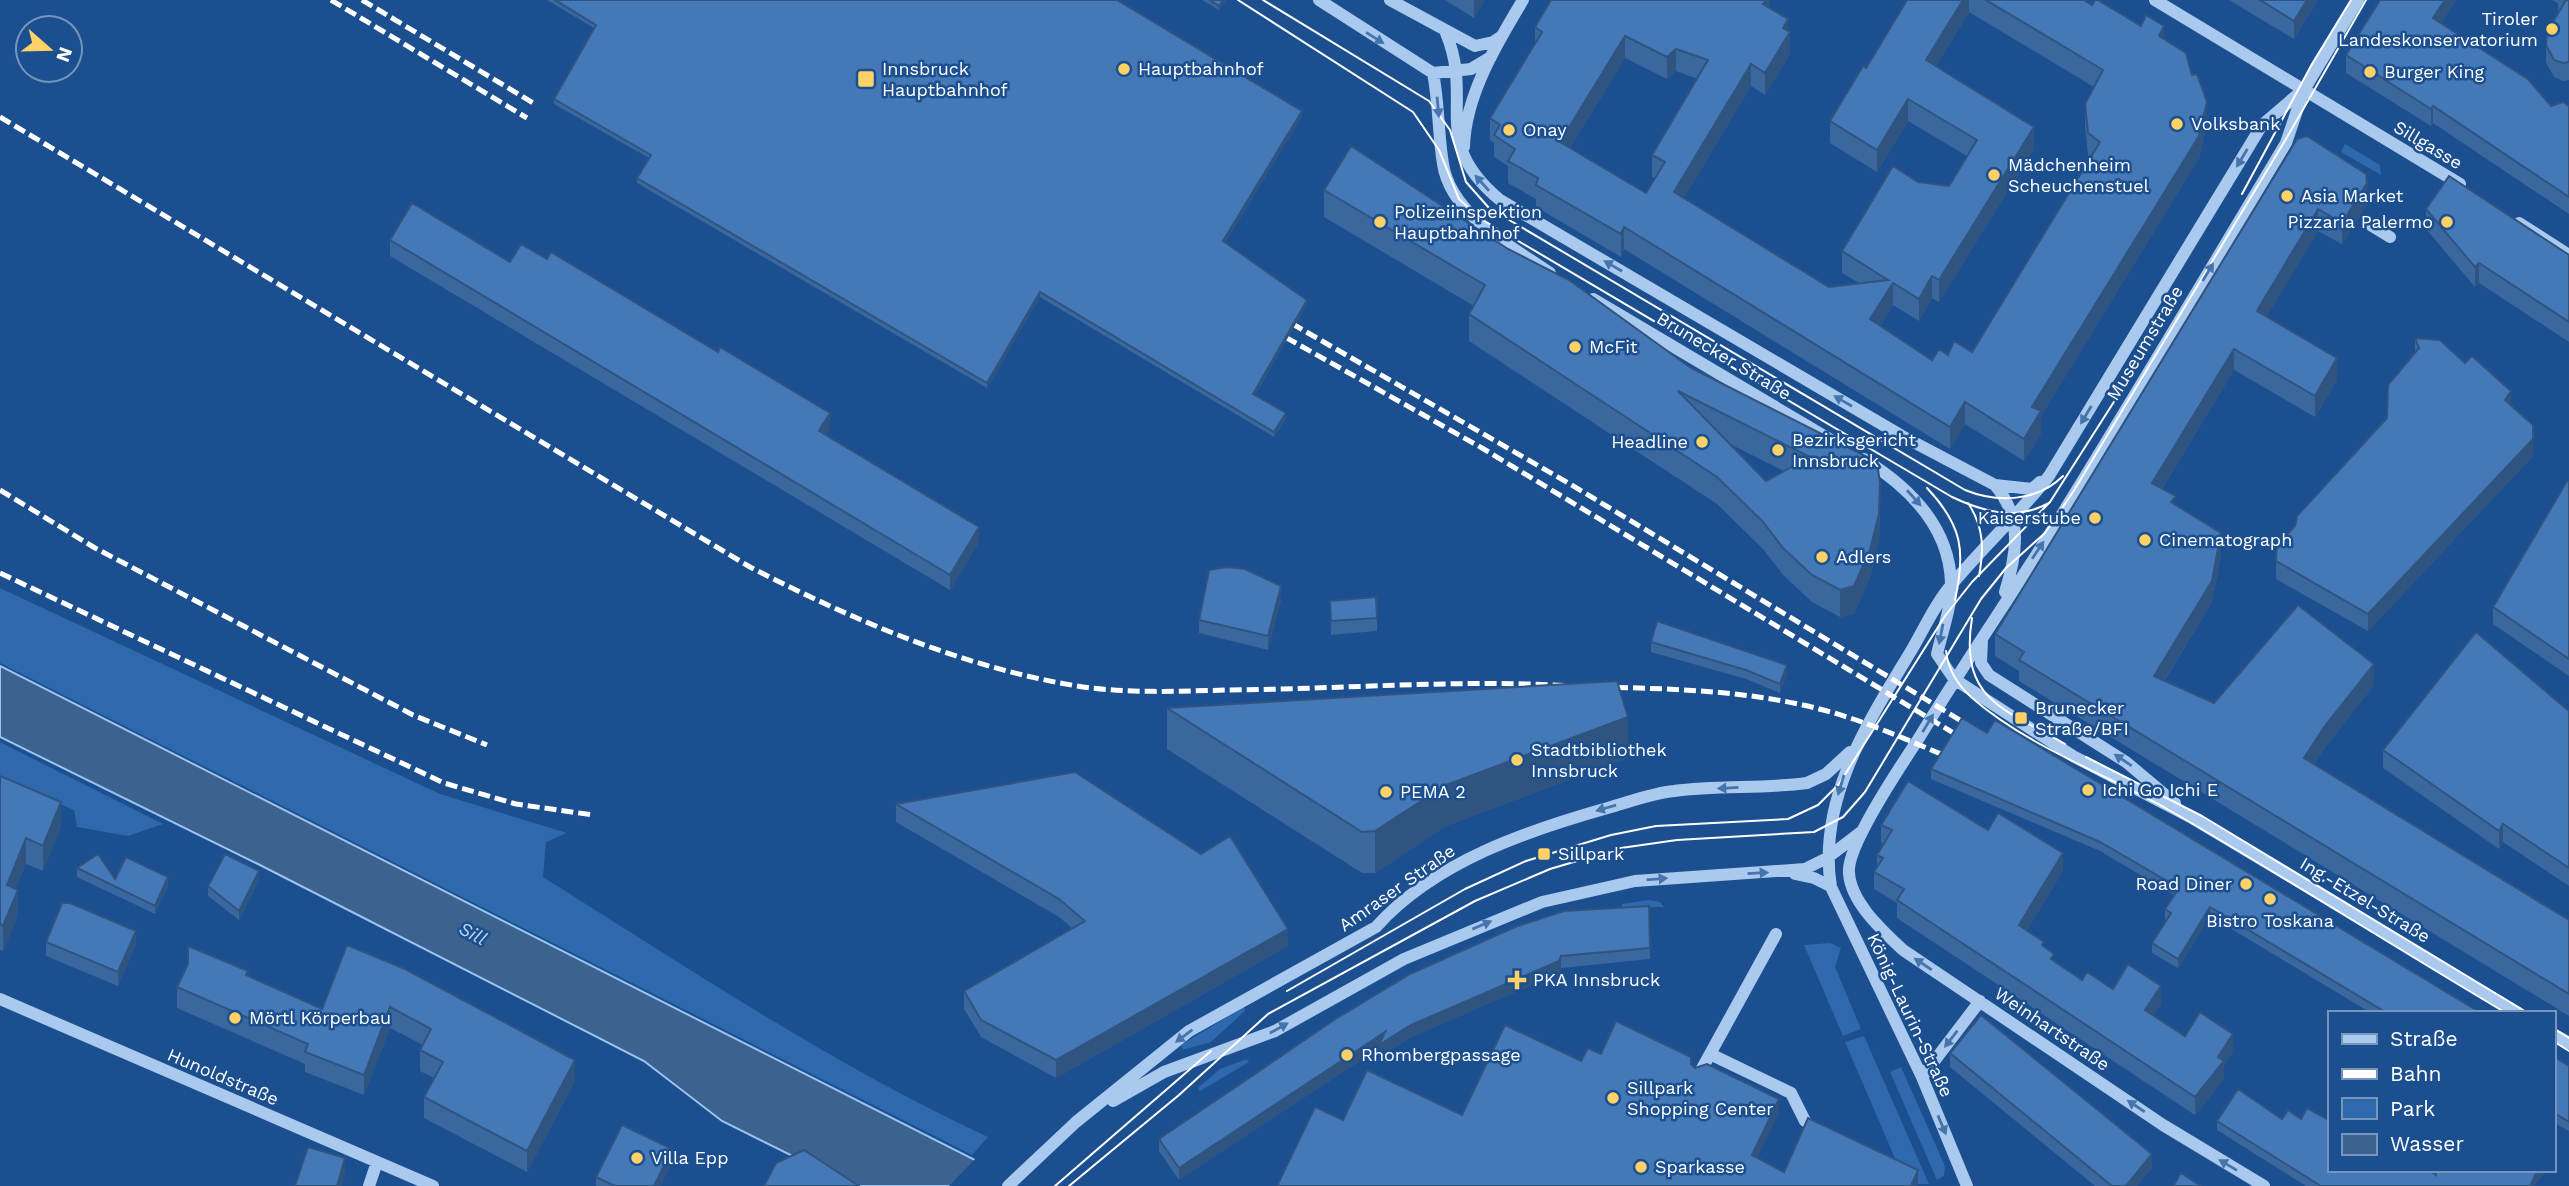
<svg xmlns="http://www.w3.org/2000/svg" width="2569" height="1186" font-family="'Work Sans',sans-serif">
<style>
.green{fill:#2e69ad}
.water{fill:#3c6290;stroke:#9cc4f0;stroke-width:2}
.pier{fill:#1b4f8f}
.lines{fill:none;stroke-linecap:round;stroke-linejoin:round}
.minor{stroke:#a9c9ee;stroke-width:12}
.tram{stroke:#fff;stroke-width:2}
.rail{stroke:#fff;stroke-width:5;stroke-dasharray:12 5;stroke-linecap:butt}
.wall{fill:#3a679d;fill-rule:evenodd}
.shaded-wall{fill:#305480}
.building{fill:#4478b7;stroke:#305480;stroke-width:2;fill-rule:evenodd}
.oneway{fill:#4674ac}
.poi-dot{fill:#ffd166;stroke:#1b4f8f;stroke-width:2.5}
.labels{text-anchor:middle;stroke-width:5;stroke-linejoin:round;paint-order:stroke}
.poi-label{font-size:18px;fill:#fff;stroke:#1b4f8f;text-anchor:start}
.street-label{font-size:18px;fill:#fff;stroke:#1b4f8f}
.water-label{font-size:19px;font-style:italic;fill:#b5d3f5;stroke:#1b4f8f}
</style>
<rect width="100%" height="100%" fill="#1b4f8f"/>
<path class="green" d="M2345 144 2380 165 2381 175 2341 152Z
M0 588 440 794 567 833 546 842 543 877C688 968 833 1065 988 1137L972 1155 0 663Z
M0 742 163 824 128 836 77 827 74 810 0 779Z
M1649 900 1660 902 1664 907H1622V904Z
M1830 943 1841 948 1835 967 1861 1029 1843 1036 1804 945Z
M1244 1007 1245 1011 1211 1042 1183 1050 1181 1045Z
M1864 1036 1929 1184H1918L1900 1170 1845 1042Z
M1247 1059 1249 1062 1200 1091 1198 1088 1220 1069Z
M1901 1067 1945 1166 1944 1176 1937 1180 1890 1072Z"/>
<path class="water" d="M0 666 1026 1186H853L722 1121 644 1061 258 864 0 737Z"/>
<path class="pier" d="M977 1157 1028 1183 1030 1186H949Z"/>
<g class="lines">
<path class="minor" d="M1319 0 1433 73 1471 69 1491 57
M1390 0 1475 46 1493 42 1502 36
M2155 0 2460 184
M1446 33C1475 103 1428 140 1500 200L1902 436 1995 485 2032 489 2040 482
M1433 73C1439 103 1438 134 1443 164 1451 215 1511 246 1550 273
M1464 147C1465 96 1497 43 1523 0
M2519 223 2569 255
M2372 226 2390 237
M1593 299 1836 443
M1864 459C1909 487 1950 527 1951 584 1952 606 1942 632 1937 654L1954 679 2073 756 2194 819 2518 1013
M1995 485C2023 518 2017 554 2005 592
M1982 639 1981 663 1989 675 2126 762 2175 803
M1795 874 1814 878 1830 886
M0 999 433 1186
M2553 1034 2569 1043
M1710 1054 1791 1093 1805 1121
M1699 1074 1776 934
M1922 1077 1980 1001
M1113 1101 1164 1072 1275 1031 1404 959 1542 902 1635 881 1805 869 1827 858 1861 832
M369 1186 377 1162
M1008 1186 1076 1122 1189 1031 1376 927C1435 861 1529 830 1611 807 1632 801 1653 793 1674 791 1718 785 1763 789 1807 783L1826 774 1850 752
M1967 1186 1922 1077 1831 887C1817 800 1868 722 1911 651 1924 629 1936 602 1953 583 1984 546 2019 514 2049 476L2262 125 2303 90
M2264 1186 2163 1125 1903 950C1883 931 1851 903 1849 873 1846 846 1902 764 1919 738 1963 665 2011 596 2056 524 2134 398 2210 270 2286 143L2304 90 2358 0"/>
<path class="tram" d="M1238 0 1413 112 1439 150 1459 199 1481 219 1952 497C1984 512 2016 521 2049 503
M1263 0 1429 101 1450 130 1466 182 1489 208 1965 490C1997 503 2037 502 2063 476
M2242 194 2312 64 2351 0
M1927 488C1962 525 1966 551 1955 600
M1968 503C1984 527 1984 549 1979 576
M1972 618C1959 700 2003 708 2065 744
M1946 651C1948 669 1958 685 1971 697 2028 747 2104 773 2169 810 2283 876 2393 946 2506 1013
M2086 757 2202 816 2528 1013
M1287 991 1465 889 1526 861 1611 835 1656 826 1788 819 1818 805 1839 784 1945 616 1972 582 2050 502 2140 361
M2553 1028 2569 1038
M2553 1041 2569 1051
M1055 1186 1211 1051
M1069 1186 1179 1095 1268 1014 1475 901 1550 869 1621 848 1677 840 1814 832 1843 817 1865 792 1981 599 2006 568 2045 533 2073 492 2286 139 2366 0"/>
<path class="rail" d="M331 0 527 118
M362 0 535 104
M0 117 750 567C853 620 962 667 1077 686 1127 694 1180 691 1230 690 1345 689 1459 679 1574 686
M1277 315 1570 484 1978 731
M1271 329 1482 448 1970 743
M0 490 95 548 413 715 487 745
M0 573 444 783 516 804 593 815
M1599 687C1685 689 1771 691 1853 719 1889 731 1923 747 1958 761"/>
</g>
<path class="wall" d="M547 0H1117L1302 116 1225 243 1307 304 1255 395 1286 418 1274 437 1040 297 987 388 637 183V178L649 158 554 104V99L594 28Z
M1202 0H1226L1219 10Z
M1445 0H1485L1474 18Z
M1769 0V8L1788 31 1790 54 1765 95 1751 86 1684 198 1829 287 1859 283 1842 273V251L1918 182 1949 186 1967 156 1908 121 1877 172 1830 143V121L1866 68 1907 0H2084L2092 5 2164 39 2192 75 2207 124 2199 158 2041 416V434L2024 461 1965 424 1950 449 1624 249 1621 257 1536 207V199L1508 183V166L1494 157V143L1490 140V118L1535 44V27ZM1969 12 2094 87 2085 104V127L2088 155 2091 157 1972 352 1948 355 1932 360 1880 326 1893 305 1919 321 1932 298 1939 302 2034 149 1936 66ZM1625 58 1667 79 1676 71 1698 79 1652 155V177L1655 178 1646 193 1570 148Z
M2229 0H2318L2294 39Z
M2380 0H2456L2441 23 2551 106H2569V214L2433 123 2431 126 2346 73V55Z
M2552 0H2569V80L2563 81 2554 77 2546 63V45L2559 12 2558 11V3Z
M2297 139 2367 204 2342 244 2318 231 2266 317 2337 380 2315 417 2234 370 2162 489 2221 555 2212 602 2165 680 2214 703 2374 685 2324 749 2314 764 2569 920V1016L2019 681V671L1995 656V634Z
M1324 190 1508 249 1569 280 1880 510 1879 541 1870 577 1854 614 1840 617 1812 602 1783 575 1763 549 1717 504 1469 341V314L1474 306 1324 217ZM1730 444 1784 471 1766 481Z
M2426 209 2569 255V342L2479 283 2475 287 2426 229Z
M390 240 510 262 830 429 826 435 979 542 950 590 390 256Z
M2415 338 2511 405 2533 456 2368 631 2276 579V561L2295 526 2387 418 2415 353Z
M2569 482V676L2493 624V607Z
M1281 600 1268 650 1199 633V620Z
M1330 601 1377 618V631L1331 635Z
M1651 642 1787 674 1780 693 1746 679 1651 652Z
M1167 708 1628 758 1446 826 1375 873H1362L1167 749Z
M2569 711V886L2503 842 2499 849 2383 768V750Z
M1962 718 2481 1013H2371L2210 916 2178 968 2152 953V943L2167 920 2165 919V909L2174 895 2100 851 1931 779V769Z
M0 776 61 827 43 871 26 864 15 889 18 915 3 951 0 950Z
M896 804 1288 946 1056 1078 981 1037 964 1009V991L1072 928 1059 917 896 822Z
M1881 825 1988 830 2063 871 2027 930 2044 947 2054 962 2082 980 2161 1004 2153 1015 2185 1036 2233 1051 2224 1065V1079L2195 1115 1897 918V903L1874 889V872L1877 868V855L1883 844 1881 842Z
M77 868 115 879 168 886 155 914 77 877Z
M259 880 239 920 208 896V886Z
M1649 906 1650 959 1561 968 1559 973 1411 1037 1379 1057V1048L1179 1180 1159 1151V1139Z
M46 942 136 944 118 986 46 956Z
M347 945 575 1081 527 1172 424 1118V1097L434 1078 420 1071V1050L423 1045 390 1028 364 1095 305 1072V1064L177 1008V987L248 976 322 1009Z
M1950 1053 2152 1168 2137 1186H2095L1950 1067Z
M2553 1056 2569 1066V1131L2553 1122Z
M2217 1121 2329 1170 2434 1173V1170H2546L2534 1186H2306L2217 1130Z
M672 1163 660 1186H596V1177Z"/>
<path class="shaded-wall" d="M1223 0H1226L1219 10V6Z
M1474 0H1485L1474 18Z
M1766 0H1769V18L1763 4Z
M1963 0H1969V12L1926 82V60Z
M2307 0H2318L2294 39V21Z
M2445 0H2456L2433 35V18Z
M1788 19V35L1790 32V54L1765 95V73L1783 28Z
M2164 26V48L2159 36Z
M1625 36V58L1560 164V142Z
M1676 49V71L1667 79V57Z
M1751 64V86L1674 215V192Z
M1908 99V121L1877 172V150Z
M2207 102V124L2199 158 2041 416V434L2024 461V439L2032 407Z
M2433 106V123L2431 126V109Z
M1302 111V116L1223 246V241Z
M2034 127V149L1939 302V280Z
M2367 183V204L2342 244V223Z
M2318 209V231L2257 333V311Z
M1624 227V249L1621 257V234Z
M2479 263V283L2475 287V267Z
M1932 276V298L1919 321V299Z
M1893 283V305L1870 342V319Z
M1040 292V297L987 388V383Z
M1307 300V304L1253 398V394Z
M2234 349V370L2152 505V483Z
M2337 358V380L2315 417V396Z
M2511 391V409L2505 400Z
M1965 402V424L1950 449V427Z
M830 413V429L819 447V431Z
M1286 413V418L1274 437V432Z
M2533 439V456L2368 631V614Z
M1880 483 1879 541 1870 577 1854 614 1840 617V590Z
M979 527V542L950 590V575Z
M2221 533V555L2212 602 2154 697V676Z
M1281 586V600L1268 650V636Z
M2374 664V685L2324 749 2304 780V758L2324 727Z
M1787 665V674L1780 693V684Z
M1628 717V758L1446 826 1375 873V831L1446 785Z
M61 802V827L43 871V846Z
M2503 824V842L2499 849V831Z
M26 838V864L7 910V885Z
M2063 853V871L2019 943V925Z
M259 871V880L239 920V911Z
M168 877V886L155 914V906Z
M18 890V915L3 951V926Z
M2210 907V916L2178 968V959Z
M1288 929V946L1056 1078V1060Z
M136 931V944L118 986V972Z
M1561 956V968L1559 973 1411 1037 1379 1057V1048L1179 1180V1168L1385 1032 1411 1025Z
M2161 986V1004L2145 1028V1010Z
M390 1007V1028L364 1095V1075Z
M2233 1034V1051L2224 1065V1079L2195 1115V1097Z
M575 1060V1081L527 1172V1151Z
M1779 1099V1113L1752 1169V1155Z
M672 1149V1163L660 1186H654Z
M2152 1154V1168L2137 1186H2126Z
M345 1158V1177L342 1186H337Z
M1918 1170V1184L1917 1186H1911Z
M2538 1170H2546L2534 1186H2530Z"/>
<path class="building" d="M555 0H1117L1302 111 1223 241 1307 300 1253 394 1286 413 1274 432 1040 292 987 383 637 178 651 155 554 99 596 25Z
M1210 0H1223L1219 6Z
M1551 0H1766L1763 4 1788 19 1783 28 1790 32 1765 73 1751 64 1674 192 1829 287 1888 280 1842 251 1893 166 1918 182 1949 186 1977 140 1908 99 1877 150 1830 121 1863 66 1866 68 1907 0H1963L1926 60 2034 127 1939 280 1932 276 1919 299 1893 283 1870 319 1932 360 1939 349 1948 355 1954 341 1972 352 2100 142 2088 133 2085 104 2103 70 1986 0H2084L2092 5 2095 0H2098L2141 26 2146 15 2164 26 2159 36 2186 53 2192 75 2197 74 2207 102 2199 136 2032 407 2041 411 2024 439 1965 402 1950 427 1624 227 1621 234 1536 185 1538 178 1508 161 1515 149 1494 135 1500 125 1490 118 1542 32 1535 27ZM1625 36 1667 57 1676 49 1708 60 1652 155 1665 162 1646 193 1560 142Z
M2260 0H2307L2294 21Z
M2380 0H2445L2433 18 2529 80 2551 106 2563 102 2569 106V197L2433 106 2431 109 2346 55Z
M2566 0H2569V62L2563 63 2554 60 2546 45 2547 32Z
M2307 136 2366 174 2367 183 2342 223 2318 209 2257 311 2337 358 2315 396 2234 349 2152 483 2176 496 2171 502 2221 533 2212 581 2154 676 2214 703 2298 605 2374 664 2324 727 2304 758 2569 920V994L2019 660 2024 652 1995 634 2297 139Z
M1351 146 1508 249 1569 280 1691 368 1877 462 1880 483 1879 514 1870 550 1854 586 1840 590 1812 575 1783 548 1763 522 1717 477 1469 314 1485 285 1324 190ZM1678 391 1810 457 1766 481Z
M2449 176 2569 255V322L2479 263 2475 267 2426 209Z
M412 203 510 262 521 244 547 259 551 252 718 352 720 347 830 413 819 431 979 527 950 575 390 240Z
M2415 338 2440 340 2465 363 2472 356 2511 391 2505 400 2533 425V439L2368 614 2276 561 2277 545 2295 526 2297 516 2387 418 2388 385 2419 348Z
M2567 481 2569 482V659L2493 607Z
M1227 567 1245 569 1281 586 1268 636 1199 620 1209 570Z
M1376 597 1377 618 1331 621 1330 601Z
M1657 621 1787 665 1780 684 1746 670 1651 642Z
M2476 632 2569 711V868L2503 824 2499 831 2383 750Z
M1617 681 1628 717 1446 785 1375 831 1362 832 1167 708Z
M1962 718 1987 733 1995 720 2481 1013H2387L2210 907 2178 959 2152 943 2171 913 2165 909 2179 888 2100 842 1931 769Z
M1075 772 1201 854 1230 836 1288 929 1056 1060 981 1020 964 991 1085 921 1059 899 896 804Z
M0 776 61 802 43 846 26 838 7 885 18 890 3 926 0 924Z
M1908 781 1988 830 1998 813 2063 853 2019 925 2044 942 2042 945 2054 954 2051 959 2082 980 2087 972 2113 989 2128 964 2161 986 2145 1010 2185 1036 2200 1012 2233 1034 2218 1057 2224 1061 2195 1097 1897 900 1904 889 1874 872 1883 858 1877 855 1892 830 1881 825Z
M98 854 115 879 126 857 168 877 155 906 77 868Z
M225 854 259 871 239 911 208 886Z
M62 903H70L136 931 118 972 46 942Z
M1649 906 1650 948 1561 956 1559 961 1411 1025 1379 1045 1385 1032 1179 1168 1159 1139 1337 1018 1410 974 1515 927 1564 911Z
M347 945 405 969 575 1060 527 1151 424 1097 443 1062 420 1050 431 1029 390 1007 364 1075 305 1052 308 1044 177 987 188 964V946L248 971 246 975 322 1009Z
M1981 1015 2152 1154 2126 1186H2112L1950 1053Z
M1616 1021 1691 1057V1064L1695 1068 1707 1064 1779 1099 1752 1155 1784 1172 1808 1118 1918 1170 1911 1186H1277L1315 1107 1343 1120 1367 1070 1462 1115 1505 1025 1581 1061 1588 1048 1601 1054Z
M2553 1056 2569 1066V1122L2553 1112Z
M2238 1089 2282 1119 2288 1110 2301 1119 2307 1108 2329 1120V1170H2429L2436 1175V1170H2538L2530 1186H2321L2217 1121Z
M622 1125 672 1149 654 1186H615L596 1177Z
M308 1147 345 1158 337 1186H295Z
M804 1150 859 1186H764L776 1163Z
M2181 1173 2201 1186H2173Z"/>
<defs><path id="oneway-solid" d="M-6-.8H1V-3.2L6.5 0L1 3.2V.8H-6Z" transform="scale(1.75)"/></defs>
<g class="oneway">
<use href="#oneway-solid" transform="translate(1375 38) rotate(32)"/>
<use href="#oneway-solid" transform="translate(1438 107) rotate(85)"/>
<use href="#oneway-solid" transform="translate(2242 158) rotate(121)"/>
<use href="#oneway-solid" transform="translate(1482 183) rotate(-132)"/>
<use href="#oneway-solid" transform="translate(1613 266) rotate(-150)"/>
<use href="#oneway-solid" transform="translate(2208 272) rotate(-59)"/>
<use href="#oneway-solid" transform="translate(1843 401) rotate(-150)"/>
<use href="#oneway-solid" transform="translate(2086 415) rotate(121)"/>
<use href="#oneway-solid" transform="translate(1914 498) rotate(48)"/>
<use href="#oneway-solid" transform="translate(2038 550) rotate(-56)"/>
<use href="#oneway-solid" transform="translate(1941 634) rotate(101)"/>
<use href="#oneway-solid" transform="translate(1928 723) rotate(-59)"/>
<use href="#oneway-solid" transform="translate(2123 760) rotate(-146)"/>
<use href="#oneway-solid" transform="translate(1841 785) rotate(107)"/>
<use href="#oneway-solid" transform="translate(1728 788) rotate(177)"/>
<use href="#oneway-solid" transform="translate(1606 808) rotate(164)"/>
<use href="#oneway-solid" transform="translate(1758 873) rotate(-3)"/>
<use href="#oneway-solid" transform="translate(1657 879) rotate(-5)"/>
<use href="#oneway-solid" transform="translate(1482 925) rotate(-23)"/>
<use href="#oneway-solid" transform="translate(1923 964) rotate(-146)"/>
<use href="#oneway-solid" transform="translate(1279 1028) rotate(-29)"/>
<use href="#oneway-solid" transform="translate(1184 1036) rotate(143)"/>
<use href="#oneway-solid" transform="translate(1951 1039) rotate(128)"/>
<use href="#oneway-solid" transform="translate(2136 1106) rotate(-146)"/>
<use href="#oneway-solid" transform="translate(1942 1125) rotate(67)"/>
<use href="#oneway-solid" transform="translate(2228 1165) rotate(-149)"/>
</g>
<g class="poi-dot">
<circle cx="2552" cy="29" r="7"/>
<circle cx="1124" cy="69" r="7"/>
<circle cx="2370" cy="72" r="7"/>
<rect x="857" y="70" width="18" height="18" rx="3.5"/>
<circle cx="2177" cy="124" r="7"/>
<circle cx="1509" cy="130" r="7"/>
<circle cx="1994" cy="175" r="7"/>
<circle cx="2287" cy="196" r="7"/>
<circle cx="1380" cy="222" r="7"/>
<circle cx="2447" cy="222" r="7"/>
<circle cx="1575" cy="347" r="7"/>
<circle cx="1702" cy="442" r="7"/>
<circle cx="1778" cy="450" r="7"/>
<circle cx="2095" cy="518" r="7"/>
<circle cx="2145" cy="540" r="7"/>
<circle cx="1822" cy="557" r="7"/>
<rect x="2014" y="711" width="14" height="14" rx="3.5"/>
<circle cx="1517" cy="760" r="7"/>
<circle cx="2088" cy="790" r="7"/>
<circle cx="1386" cy="792" r="7"/>
<rect x="1537" y="847" width="14" height="14" rx="3.5"/>
<circle cx="2246" cy="884" r="7"/>
<circle cx="2270" cy="899" r="7"/>
<path d="M1513.5 969.5h7v7h7v7h-7v7h-7v-7h-7v-7h7z"/>
<circle cx="235" cy="1018" r="7"/>
<circle cx="1347" cy="1055" r="7"/>
<circle cx="1613" cy="1098" r="7"/>
<circle cx="637" cy="1158" r="7"/>
<circle cx="1641" cy="1167" r="7"/>
</g>
<g class="labels">
<g class="poi-label">
<text x="2538" y="25" text-anchor="end">Tiroler<tspan x="2538" dy="21">Landeskonservatorium</tspan></text>
<text x="882" y="75">Innsbruck<tspan x="882" dy="21">Hauptbahnhof</tspan></text>
<text x="1138" y="75">Hauptbahnhof</text>
<text x="2384" y="78">Burger King</text>
<text x="2191" y="130">Volksbank</text>
<text x="1523" y="136">Onay</text>
<text x="2008" y="171">Mädchenheim<tspan x="2008" dy="21">Scheuchenstuel</tspan></text>
<text x="2301" y="202">Asia Market</text>
<text x="1394" y="218">Polizeiinspektion<tspan x="1394" dy="21">Hauptbahnhof</tspan></text>
<text x="2433" y="228" text-anchor="end">Pizzaria Palermo</text>
<text x="1589" y="353">McFit</text>
<text x="1792" y="446">Bezirksgericht<tspan x="1792" dy="21">Innsbruck</tspan></text>
<text x="1688" y="448" text-anchor="end">Headline</text>
<text x="2081" y="524" text-anchor="end">Kaiserstube</text>
<text x="2159" y="546">Cinematograph</text>
<text x="1836" y="563">Adlers</text>
<text x="2035" y="714">Brunecker<tspan x="2035" dy="21">Straße/BFI</tspan></text>
<text x="1531" y="756">Stadtbibliothek<tspan x="1531" dy="21">Innsbruck</tspan></text>
<text x="2102" y="796">Ichi Go Ichi E</text>
<text x="1400" y="798">PEMA 2</text>
<text x="1558" y="860">Sillpark</text>
<text x="2232" y="890" text-anchor="end">Road Diner</text>
<text x="2270" y="927" text-anchor="middle">Bistro Toskana</text>
<text x="1533" y="986">PKA Innsbruck</text>
<text x="249" y="1024">Mörtl Körperbau</text>
<text x="1361" y="1061">Rhombergpassage</text>
<text x="1627" y="1094">Sillpark<tspan x="1627" dy="21">Shopping Center</tspan></text>
<text x="651" y="1164">Villa Epp</text>
<text x="1655" y="1173">Sparkasse</text>
</g>
<g class="street-label">
<text transform="translate(2428 145) rotate(31)" y="6">Sillgasse</text>
<text transform="translate(2145 343) rotate(-59)" y="6">Museumstraße</text>
<text transform="translate(1724 356) rotate(31)" y="6">Brunecker Straße</text>
<text transform="translate(1397 888) rotate(-35)" y="6">Amraser Straße</text>
<text transform="translate(2365 900) rotate(31)" y="6">Ing.-Etzel-Straße</text>
<text transform="translate(1910 1015) rotate(65)" y="6">König-Laurin-Straße</text>
<text transform="translate(2052 1029) rotate(34)" y="6">Weinhartstraße</text>
<text transform="translate(223 1077) rotate(23)" y="6">Hunoldstraße</text>
</g>
<g class="water-label">
<text transform="translate(473 933) rotate(28)" y="7">Sill</text>
</g>
</g>
<rect x="2328" y="1011" width="228" height="161" fill="#1b4f8f" stroke="#7695bc" stroke-width="2"/>
<rect x="2342" y="1034" width="35" height="10" fill="#a9c9ee" stroke="#7695bc" stroke-width="2"/>
<text x="2390" y="1046" font-size="21" fill="#ffffff">Straße</text>
<rect x="2342" y="1069" width="35" height="10" fill="#ffffff" stroke="#7695bc" stroke-width="2"/>
<text x="2390" y="1081" font-size="21" fill="#ffffff">Bahn</text>
<rect x="2342" y="1098" width="35" height="21" fill="#2e69ad" stroke="#7695bc" stroke-width="2"/>
<text x="2390" y="1116" font-size="21" fill="#ffffff">Park</text>
<rect x="2342" y="1134" width="35" height="21" fill="#3c6290" stroke="#7695bc" stroke-width="2"/>
<text x="2390" y="1151" font-size="21" fill="#ffffff">Wasser</text>
<g transform="translate(49 49) rotate(110)"><circle r="33" fill="#1b4f8f" stroke="#7695bc" stroke-width="2"/>
<path d="M0-5L12 26L0 18L-12 26Z" fill="#ffd166"/>
<text y="-10" font-size="19" font-weight="bold" text-anchor="middle" fill="#ffffff">N</text>
</g>
</svg>
